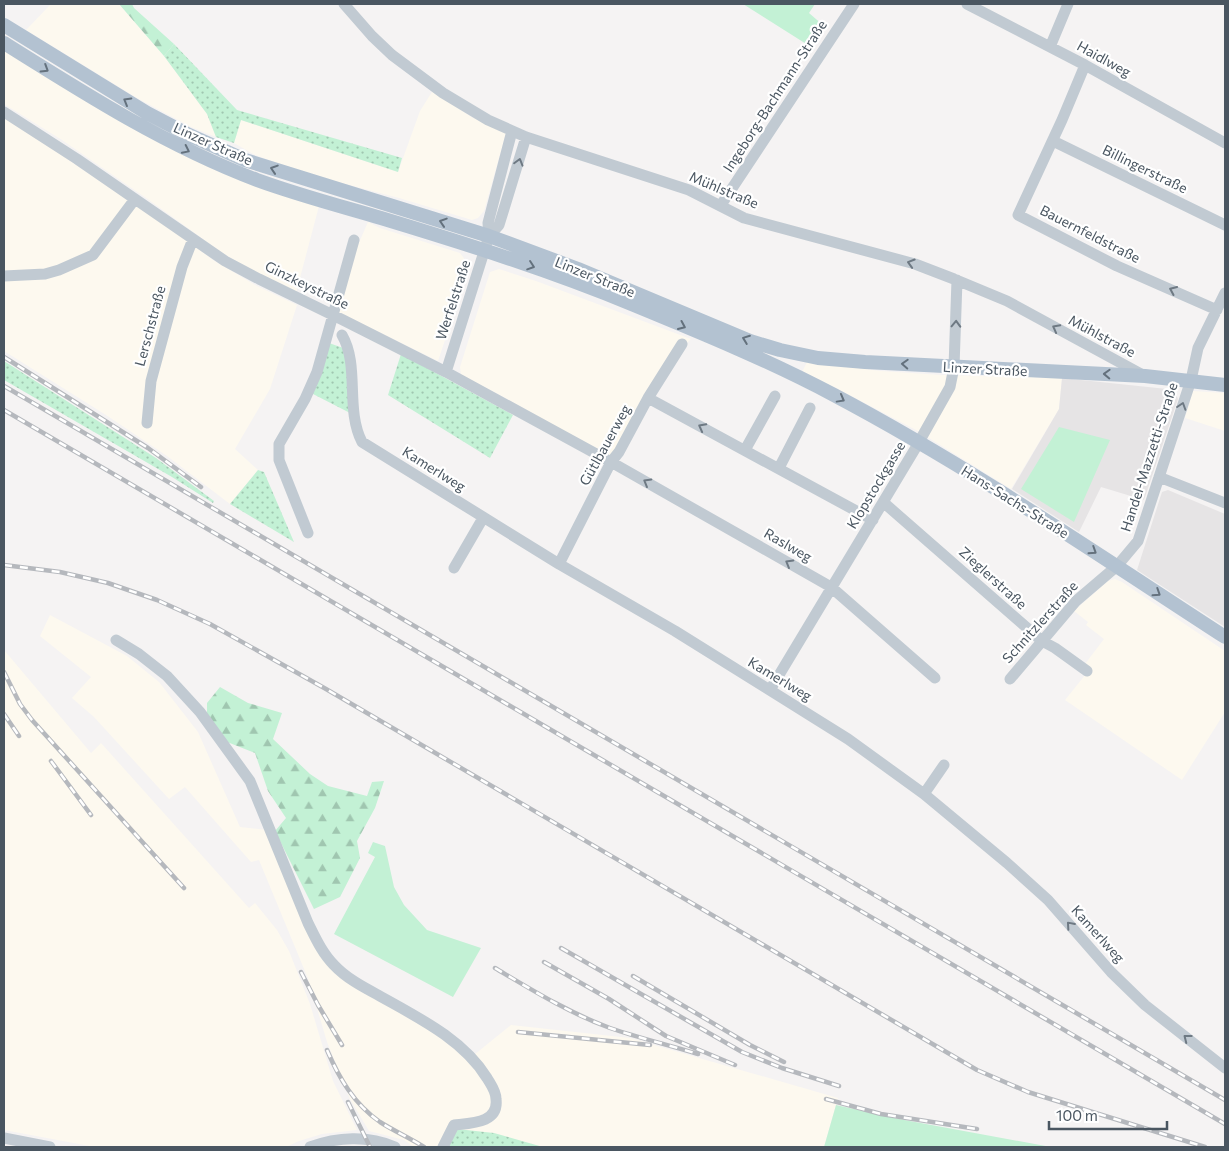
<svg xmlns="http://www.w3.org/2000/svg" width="1229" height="1151" font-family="Commissioner,sans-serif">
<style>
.commercial{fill:#fdf9ef}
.education{fill:#e6e4e5}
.grass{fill:url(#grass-dots)}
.forest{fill:url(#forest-firs)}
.green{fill:#c3f1d5}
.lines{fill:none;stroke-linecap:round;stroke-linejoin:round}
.minor{stroke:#c1cad2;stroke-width:11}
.major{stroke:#b3c2d1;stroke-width:14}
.rail-casing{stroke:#b5b8bd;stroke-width:4.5}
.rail{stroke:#fff;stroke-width:2.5;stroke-dasharray:8;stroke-linecap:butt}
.oneway{stroke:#64717d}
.oneway2{stroke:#6e7983}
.labels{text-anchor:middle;stroke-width:4.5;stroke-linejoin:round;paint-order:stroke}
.street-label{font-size:14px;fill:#4a5661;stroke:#fff}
</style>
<defs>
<pattern id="grass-dots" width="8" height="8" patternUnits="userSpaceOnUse" patternTransform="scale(1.25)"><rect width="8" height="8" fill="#c3f1d5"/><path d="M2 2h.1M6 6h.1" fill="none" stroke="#a0c6b0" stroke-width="1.8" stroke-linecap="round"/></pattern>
<pattern id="forest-firs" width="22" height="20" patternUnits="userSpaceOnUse" patternTransform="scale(1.25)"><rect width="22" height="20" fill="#c3f1d5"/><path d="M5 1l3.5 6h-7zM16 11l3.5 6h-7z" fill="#a0c6b0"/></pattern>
</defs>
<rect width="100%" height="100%" fill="#f5f3f3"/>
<path class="commercial" d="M51 4H119L164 56 207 114 216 137 191 127 137 98 26 30Z
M4 48 113 117 319 206 296 293 253 271 221 252 149 200 62 140 4 104Z
M432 92 473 118 506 133 484 211 478 218 472 220 399 198 315 176 255 155 234 143 241 120 398 172 420 111Z
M4 118 48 146 182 237 213 260 257 286 297 305 270 389 235 449 258 470 230 504 167 456 106 415 4 351Z
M368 222 380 228 460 253 466 261 467 274 438 361 338 312 354 254Z
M499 269 536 281 691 339 683 347 616 462 500 395 461 375 460 367 490 272Z
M807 362 881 371 942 375 1062 378 1059 409 1011 489 916 430 838 389 802 372Z
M1193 391 1225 393V431L1185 418Z
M1115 579 1122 582 1225 651V712L1182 780 1065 700 1086 674 1085 664 1104 639 1086 625 1088 622 1074 611 1108 581Z
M50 615 127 656 159 682 198 732 240 827 275 831 331 967 438 1034 469 1059 511 1025 630 1038 838 1098 824 1147H414L404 1140 369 1131 350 1099 327 1042 309 981 259 860 251 862 185 787 169 799 94 717 72 698 91 677 40 636Z
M4 650 91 753 101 743 249 908 255 903 277 930 289 951 310 1004 333 1081 357 1130 322 1134 299 1141 286 1147H95L4 1130Z"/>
<path class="education" d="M1062 378 1167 389 1175 392 1178 399 1144 500 1101 487 1079 532 1012 489 1059 409Z
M1168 490 1225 514V627L1137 570 1162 492Z"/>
<path class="grass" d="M174 44 237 110 402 158 398 172 241 120 234 143 216 137 207 114 164 56Z
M329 343 346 349 350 413 313 394Z
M401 354 513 415 490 458 388 395Z
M4 361 156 458 214 501 213 503 172 477 4 380Z
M258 470 264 472 294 542 230 504Z
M457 1129 494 1133 543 1147H447Z"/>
<path class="forest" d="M119 4H132L134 8 174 44 164 56Z
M220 687 248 703 282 713 273 739 310 774 328 786 367 796 372 782 384 781 375 808 357 841 360 858 340 897 314 909 275 831 286 818 268 791 255 753 222 740 207 716V703Z"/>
<path class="green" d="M743 4H815L809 13 824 26 811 47Z
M1059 427 1110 440 1074 522 1021 489Z
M373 842 385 846 394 887 404 905 427 930 481 948 453 997 334 934 375 857 368 853Z
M836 1105 899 1119 1051 1147H824Z"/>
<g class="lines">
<path class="minor" d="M344 4 372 36 392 55 443 93 488 120 526 137 689 190 744 218 915 264 954 279 1007 301 1143 375
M967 4 1085 65 1225 143
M1050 47 1068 4
M1085 65 1062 120 1018 215 1117 266 1217 310
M4 112 77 159 225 261 259 279 343 320 446 372 611 462 831 587 935 678
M1053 141 1225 225
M721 205 854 4
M489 236 488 223 512 131
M4 276 45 274 59 270 93 255 135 199
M342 335C360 366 345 409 362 442L559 564 675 631 848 739 924 794 1007 863 1048 900 1111 972 1145 1005 1225 1068
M446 372 489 236 499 225 526 137
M648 398 873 520
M147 423 151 381 182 267 193 239
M745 450 775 396
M779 468 810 408
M1159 477 1225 503
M883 502 1042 641 1055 648 1087 671
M308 533 279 460V444L305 399 317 372 354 240
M559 564 611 462 619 452 648 398 682 344
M454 568 483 518
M116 640 139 654 167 676 200 712 250 781 308 923C315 937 322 953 334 965 346 978 363 987 378 995 417 1017 463 1039 487 1078 491 1085 496 1091 496 1099 499 1123 472 1123 454 1125L443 1147
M1010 679 1076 601 1117 566 1138 541 1191 380 1198 348 1225 293
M770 690 915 449 950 387 954 367 957 280
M924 794 944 765
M4 1138 50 1147
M310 1147C337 1137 368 1135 395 1147"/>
<path class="major" d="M4 25 147 113 189 135 245 160 489 236 578 269 750 341 780 350 818 358 865 362 1145 376 1225 385
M4 43C85 94 167 146 257 180 298 195 340 206 381 218 467 244 552 271 634 305 702 333 770 361 834 395 970 467 1097 554 1225 637"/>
<g class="rail-casing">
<path id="rail" d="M4 357 148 448 201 487
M4 386 1225 1100
M4 410 1225 1124
M4 565 60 572 108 583 157 600 210 624 326 689 977 1070 1028 1092 1205 1147
M4 672 20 704 32 720 184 888
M4 714 19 736
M51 761 91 815
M561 948 742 1052 782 1068 839 1086
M544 962 609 999 666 1036 735 1065
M495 968C532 990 569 1013 610 1028 639 1038 669 1045 698 1054
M301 972 318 1005 342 1045
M633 976 750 1045 784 1062
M518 1032 650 1045
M327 1050C339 1078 354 1104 380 1122 394 1131 410 1138 424 1147
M826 1099 881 1114 977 1129
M348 1102 370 1147"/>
</g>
<use href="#rail" class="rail"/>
</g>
<defs><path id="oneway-chevron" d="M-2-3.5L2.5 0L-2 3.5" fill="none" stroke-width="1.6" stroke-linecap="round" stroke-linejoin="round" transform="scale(1.25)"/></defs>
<g class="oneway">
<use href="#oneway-chevron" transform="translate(45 69) rotate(32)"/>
<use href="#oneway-chevron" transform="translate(127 101) rotate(-150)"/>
<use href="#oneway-chevron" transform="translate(186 150) rotate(26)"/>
<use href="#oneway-chevron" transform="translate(274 169) rotate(-162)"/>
<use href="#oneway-chevron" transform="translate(443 222) rotate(-162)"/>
<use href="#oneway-chevron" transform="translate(531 266) rotate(19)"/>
<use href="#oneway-chevron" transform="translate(682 326) rotate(24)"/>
<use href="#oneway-chevron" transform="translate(746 339) rotate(-159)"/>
<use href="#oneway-chevron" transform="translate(905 364) rotate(-177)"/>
<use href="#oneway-chevron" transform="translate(1107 374) rotate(-178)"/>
<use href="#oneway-chevron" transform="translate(841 399) rotate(29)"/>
<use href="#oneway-chevron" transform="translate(1093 551) rotate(33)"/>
<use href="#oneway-chevron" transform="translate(1157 593) rotate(33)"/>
</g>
<g class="oneway2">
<use href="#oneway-chevron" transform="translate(519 162) rotate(-74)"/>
<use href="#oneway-chevron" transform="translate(911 263) rotate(-163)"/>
<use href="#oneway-chevron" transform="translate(1173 290) rotate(-156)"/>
<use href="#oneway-chevron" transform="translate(956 324) rotate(-88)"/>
<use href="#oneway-chevron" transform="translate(1056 328) rotate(-152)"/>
<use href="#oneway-chevron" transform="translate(1182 406) rotate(-72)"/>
<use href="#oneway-chevron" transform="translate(702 427) rotate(-152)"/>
<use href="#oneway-chevron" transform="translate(647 482) rotate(-150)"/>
<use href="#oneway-chevron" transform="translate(789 563) rotate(-150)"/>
<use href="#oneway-chevron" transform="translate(1070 925) rotate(-131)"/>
<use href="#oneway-chevron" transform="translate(1187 1038) rotate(-142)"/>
</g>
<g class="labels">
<g class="street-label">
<text transform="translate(1104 59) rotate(29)" y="5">Haidlweg</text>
<text transform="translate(775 96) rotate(-57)" y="5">Ingeborg-Bachmann-Straße</text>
<text transform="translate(213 144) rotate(24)" y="5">Linzer Straße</text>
<text transform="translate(1145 169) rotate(26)" y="5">Billingerstraße</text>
<text transform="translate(724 190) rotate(23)" y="5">Mühlstraße</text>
<text transform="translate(1090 234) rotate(27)" y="5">Bauernfeldstraße</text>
<text transform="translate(595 277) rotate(22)" y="5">Linzer Straße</text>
<text transform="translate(307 285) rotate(26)" y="5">Ginzkeystraße</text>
<text transform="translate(453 300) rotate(-72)" y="5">Werfelstraße</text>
<text transform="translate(150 326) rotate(-75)" y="5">Lerschstraße</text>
<text transform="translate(1102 336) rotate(28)" y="5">Mühlstraße</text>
<text transform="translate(985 369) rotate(3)" y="5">Linzer Straße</text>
<text transform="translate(605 445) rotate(-61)" y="5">Gütlbauerweg</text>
<text transform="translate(1149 457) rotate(-72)" y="5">Handel-Mazzetti-Straße</text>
<text transform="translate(434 469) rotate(32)" y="5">Kamerlweg</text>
<text transform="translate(876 485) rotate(-59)" y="5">Klopstockgasse</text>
<text transform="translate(1015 502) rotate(32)" y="5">Hans-Sachs-Straße</text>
<text transform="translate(788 545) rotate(30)" y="5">Raslweg</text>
<text transform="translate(993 578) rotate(42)" y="5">Zieglerstraße</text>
<text transform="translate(1040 622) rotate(-48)" y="5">Schnitzlerstraße</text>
<text transform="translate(780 679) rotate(31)" y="5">Kamerlweg</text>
<text transform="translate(1098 934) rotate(48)" y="5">Kamerlweg</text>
</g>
</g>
<rect width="1229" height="1151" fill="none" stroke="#4a5661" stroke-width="10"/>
<path d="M1049 1121v8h118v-8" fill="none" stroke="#4a5661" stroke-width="2.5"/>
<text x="1056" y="1121" font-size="15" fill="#4a5661" stroke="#ffffff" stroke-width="4" paint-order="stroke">100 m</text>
</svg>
